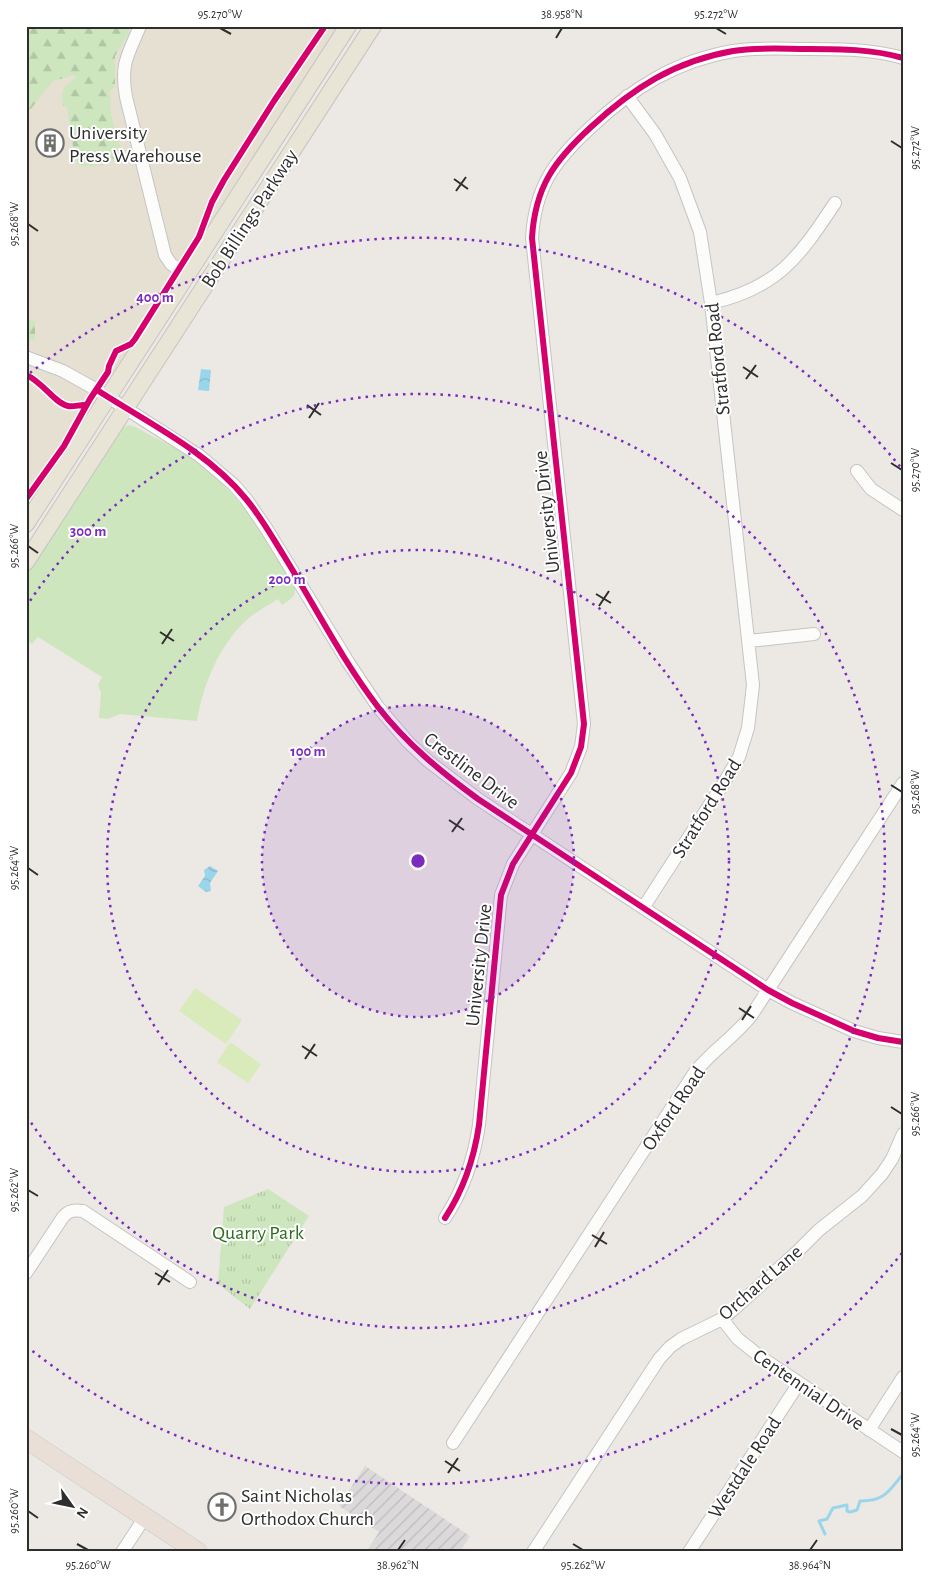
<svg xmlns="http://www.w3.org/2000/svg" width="929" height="1578" font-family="'Alegreya Sans',sans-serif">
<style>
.industrial{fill:url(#industrial-furrows)}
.education{fill:#e6e0d3}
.grass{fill:#cee6be}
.forest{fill:url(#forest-firs)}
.park{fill:url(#park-tufts)}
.pitch{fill:#d9eabb}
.water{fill:url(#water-waves)}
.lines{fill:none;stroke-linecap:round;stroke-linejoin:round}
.stream{stroke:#99d6ec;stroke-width:3}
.minor-casing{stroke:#c5c4c5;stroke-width:14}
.major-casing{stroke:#c6c5c4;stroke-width:18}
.highway-casing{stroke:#c6c5c4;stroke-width:20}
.minor{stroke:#fcfcfb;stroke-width:12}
.major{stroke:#e8e4d6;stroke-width:16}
.highway{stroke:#eadfd6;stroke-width:19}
.cycleway-casing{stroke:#fff;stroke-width:9}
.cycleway{stroke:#d6006c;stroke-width:6}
.ticks{fill:none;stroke:#2e2e2e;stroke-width:2}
.ring{fill:none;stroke:#7b2cbf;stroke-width:2.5;stroke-dasharray:2.5 5}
.labels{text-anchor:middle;stroke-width:4;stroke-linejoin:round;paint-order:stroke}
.poi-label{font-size:20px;fill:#2e2e2e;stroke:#fff;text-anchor:start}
.street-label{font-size:20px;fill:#2e2e2e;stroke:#fff}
.park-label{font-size:20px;fill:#2c6e1b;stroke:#fff}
.centre{fill:#7b2cbf;stroke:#fff;stroke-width:2.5}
.ring-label{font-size:15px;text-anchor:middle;font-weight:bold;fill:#7b2cbf;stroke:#fff;stroke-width:4;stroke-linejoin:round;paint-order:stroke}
.neatline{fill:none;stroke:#2e2e2e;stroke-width:2}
.ticks-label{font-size:12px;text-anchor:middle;fill:#2e2e2e}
</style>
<defs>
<pattern id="industrial-furrows" width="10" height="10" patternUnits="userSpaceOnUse" patternTransform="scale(1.25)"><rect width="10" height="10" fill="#dcd9db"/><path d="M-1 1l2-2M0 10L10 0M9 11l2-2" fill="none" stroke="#bdbbbc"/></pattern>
<pattern id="forest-firs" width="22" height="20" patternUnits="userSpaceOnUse" patternTransform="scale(1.25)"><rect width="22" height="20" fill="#cee6be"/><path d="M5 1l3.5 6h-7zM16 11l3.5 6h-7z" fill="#b1c6a4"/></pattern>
<pattern id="park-tufts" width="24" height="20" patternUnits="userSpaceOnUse" patternTransform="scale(1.25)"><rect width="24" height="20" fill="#cee6be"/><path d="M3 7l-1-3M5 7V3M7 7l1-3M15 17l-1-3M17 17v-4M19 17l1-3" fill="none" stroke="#b1c6a4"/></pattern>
<pattern id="water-waves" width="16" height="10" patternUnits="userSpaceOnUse" patternTransform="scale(1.25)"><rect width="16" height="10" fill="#99d6ec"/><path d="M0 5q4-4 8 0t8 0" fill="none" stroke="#84b8cb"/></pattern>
</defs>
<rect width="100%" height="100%" fill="#ece8e4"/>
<path class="industrial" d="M365 1466 470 1536 460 1552H366L379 1532 339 1506Z"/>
<path class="education" d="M26 26H341L26 513Z"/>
<path class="grass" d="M129 425C138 427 147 434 156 438 212 466 240 497 272 549 280 562 290 575 295 589 296 597 289 600 282 605L278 599C268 605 258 611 249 618 220 643 203 684 197 721L120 714 108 719 99 718 101 693 98 685 102 677 38 637 32 644 26 640V573L119 429Z"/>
<path class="forest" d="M26 26H129V33L115 56V87L110 91 111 115 123 156C108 165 96 168 78 165L73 147 67 108 63 105C61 88 63 87 76 78L75 75 53 81 26 115Z
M26 320 35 321V340L26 339Z"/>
<path class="park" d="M268 1189 309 1216 250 1309 218 1284 224 1207Z"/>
<path class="pitch" d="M195 988 242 1020 226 1044 179 1011Z
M230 1042 261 1064 248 1083 217 1062Z"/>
<path class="water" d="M201 369 211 370 209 391 198 390Z
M210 866 218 871 210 883 211 891 206 892 198 886 205 876 204 870Z"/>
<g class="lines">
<path class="stream" d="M825 1534 819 1521 827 1519 833 1508 847 1505V1511L850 1512 857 1510 860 1501C885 1501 888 1492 903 1474"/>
<g class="minor-casing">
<path id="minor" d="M140 26C128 55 120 64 126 97L165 255 171 264 187 276
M627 96 655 134 680 178 700 232 711 303 753 685 748 728 739 757 725 781 643 908
M711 303C778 288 799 257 835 203
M26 357 63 371 97 390 200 456 234 485 246 499 266 528 348 662 378 707 408 742 428 761 478 799 768 990 792 1003 854 1031 878 1038 903 1042
M857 471 871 489 903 510
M749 641 814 634
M445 1218C464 1189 474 1159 479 1125L501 895 513 864 571 773 581 747 584 724 532 238C535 187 554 161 591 127 633 88 675 61 733 51 757 47 783 49 808 49 840 49 872 49 903 58
M26 1273 63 1217C69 1210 74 1210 83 1211L190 1282
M722 1319 738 1339 762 1358 903 1452
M869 1430 903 1377
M453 1443 695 1072C712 1051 734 1037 751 1016L903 783
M122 1552 145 1517
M533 1552 659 1359 670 1347 681 1339 722 1319 734 1309 798 1251 819 1230 862 1196 882 1174 892 1159 903 1134
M689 1552 799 1383"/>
</g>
<g class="major-casing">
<path id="major" d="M26 524 348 26
M26 562 373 26"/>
</g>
<g class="highway-casing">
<path id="highway" d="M26 1439 198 1552"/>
</g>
<use href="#minor" class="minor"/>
<use href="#major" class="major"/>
<use href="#highway" class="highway"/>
<g class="cycleway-casing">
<path id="cycleway" d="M26 375C42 381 55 404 68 406 73 407 79 405 84 405L86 406
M97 390C148 423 207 451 246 499 261 517 272 537 284 556 315 606 342 660 378 707 407 744 441 772 478 799L768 990 792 1003 854 1031 878 1038 903 1042
M26 499 64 446 90 399 108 372 109 366 116 351 131 344 135 339 199 237 212 202 224 180 274 101 325 26
M445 1218C464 1189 474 1159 479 1125L501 895 513 864 571 773 581 747 584 724 532 238C535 187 554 161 591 127 633 88 675 61 733 51 757 47 783 49 808 49 840 49 872 49 903 58"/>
</g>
<use href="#cycleway" class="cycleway"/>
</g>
<path class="ticks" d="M220 28 231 34M716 28 726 34M556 38 562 28M891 141 902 148M454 179 468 189M456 191 466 177M28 224 38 231M743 367 758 377M746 379 756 365M307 405 321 415M309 418 319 403M891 463 902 470M28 546 38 553M596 594 611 603M599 606 609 591M160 632 174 641M162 644 172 629M891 785 902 792M449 820 464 830M452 832 462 818M28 868 38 875M739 1008 754 1018M742 1020 751 1006M302 1046 317 1056M305 1059 315 1044M891 1107 902 1114M28 1190 38 1196M592 1235 607 1244M595 1247 604 1232M155 1273 170 1282M158 1285 168 1270M891 1429 902 1435M445 1461 460 1471M448 1473 458 1458M28 1511 38 1518M77 1544 88 1550M573 1544 583 1550M398 1550 405 1540M810 1550 817 1540"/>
<circle cx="418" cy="861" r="156" fill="#7b2cbf" fill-opacity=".12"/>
<g class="ring">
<circle cx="418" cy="861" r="156"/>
<circle cx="418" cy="861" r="311"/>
<path d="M26 607A467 467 0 1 1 26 1115"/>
<path d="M902 1253A623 623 0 0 1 30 1349M30 373A623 623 0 0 1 902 469"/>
</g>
<defs>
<g id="building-ring" transform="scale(1.4375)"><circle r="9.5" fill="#fff" stroke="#706f6e" stroke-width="1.5"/><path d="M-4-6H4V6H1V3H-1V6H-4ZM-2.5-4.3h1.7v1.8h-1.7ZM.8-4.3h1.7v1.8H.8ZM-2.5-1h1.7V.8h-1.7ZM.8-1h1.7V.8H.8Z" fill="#706f6e"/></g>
<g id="church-ring" transform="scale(1.4375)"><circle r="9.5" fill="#fff" stroke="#706f6e" stroke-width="1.5"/><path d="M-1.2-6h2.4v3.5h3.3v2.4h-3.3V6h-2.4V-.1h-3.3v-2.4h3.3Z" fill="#706f6e"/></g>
</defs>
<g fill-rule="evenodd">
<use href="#building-ring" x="50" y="143"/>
<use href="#church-ring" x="222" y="1507"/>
</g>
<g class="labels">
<g class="poi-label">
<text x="69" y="139">University<tspan x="69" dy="23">Press Warehouse</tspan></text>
<text x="241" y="1502">Saint Nicholas<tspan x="241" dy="23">Orthodox Church</tspan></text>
</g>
<g class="street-label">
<text transform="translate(249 218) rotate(-57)" y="7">Bob Billings Parkway</text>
<text transform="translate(717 359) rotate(-96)" y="7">Stratford Road</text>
<text transform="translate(546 512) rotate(-96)" y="7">University Drive</text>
<text transform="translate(472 770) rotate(37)" y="7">Crestline Drive</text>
<text transform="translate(706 808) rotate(-58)" y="7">Stratford Road</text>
<text transform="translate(478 965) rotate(-84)" y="7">University Drive</text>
<text transform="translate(673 1108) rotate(-56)" y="7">Oxford Road</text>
<text transform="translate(760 1282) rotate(-41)" y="7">Orchard Lane</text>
<text transform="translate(809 1389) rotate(34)" y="7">Centennial Drive</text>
<text transform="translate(744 1467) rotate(-57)" y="7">Westdale Road</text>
</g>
<g class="park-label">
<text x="258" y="1239">Quarry Park</text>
</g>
</g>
<circle cx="418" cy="861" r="8" class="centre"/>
<g class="ring-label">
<text x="155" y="302">400 m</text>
<text x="88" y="536">300 m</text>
<text x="287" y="584">200 m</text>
<text x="308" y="756">100 m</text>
</g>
<rect width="929" height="1578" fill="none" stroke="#ffffff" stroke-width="55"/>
<g transform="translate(72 1506) rotate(123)" stroke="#ffffff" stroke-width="4" paint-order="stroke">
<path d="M0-4L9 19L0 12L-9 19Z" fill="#2e2e2e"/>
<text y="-8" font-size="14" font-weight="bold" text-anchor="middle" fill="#2e2e2e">N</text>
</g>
<rect x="28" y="28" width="874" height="1522" class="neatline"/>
<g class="ticks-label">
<text x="220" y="18">95.270°W</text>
<text x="562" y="18">38.958°N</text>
<text x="716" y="18">95.272°W</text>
<text transform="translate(915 148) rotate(-90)" y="4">95.272°W</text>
<text transform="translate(14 224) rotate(-90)" y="4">95.268°W</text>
<text transform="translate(915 470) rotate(-90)" y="4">95.270°W</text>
<text transform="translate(14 546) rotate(-90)" y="4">95.266°W</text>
<text transform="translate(915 792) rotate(-90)" y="4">95.268°W</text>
<text transform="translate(14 868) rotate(-90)" y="4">95.264°W</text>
<text transform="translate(915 1114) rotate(-90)" y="4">95.266°W</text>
<text transform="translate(14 1190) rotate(-90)" y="4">95.262°W</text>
<text transform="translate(915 1435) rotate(-90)" y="4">95.264°W</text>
<text transform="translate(14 1511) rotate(-90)" y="4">95.260°W</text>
<text x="88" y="1569">95.260°W</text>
<text x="398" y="1569">38.962°N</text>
<text x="583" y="1569">95.262°W</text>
<text x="810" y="1569">38.964°N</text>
</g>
</svg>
